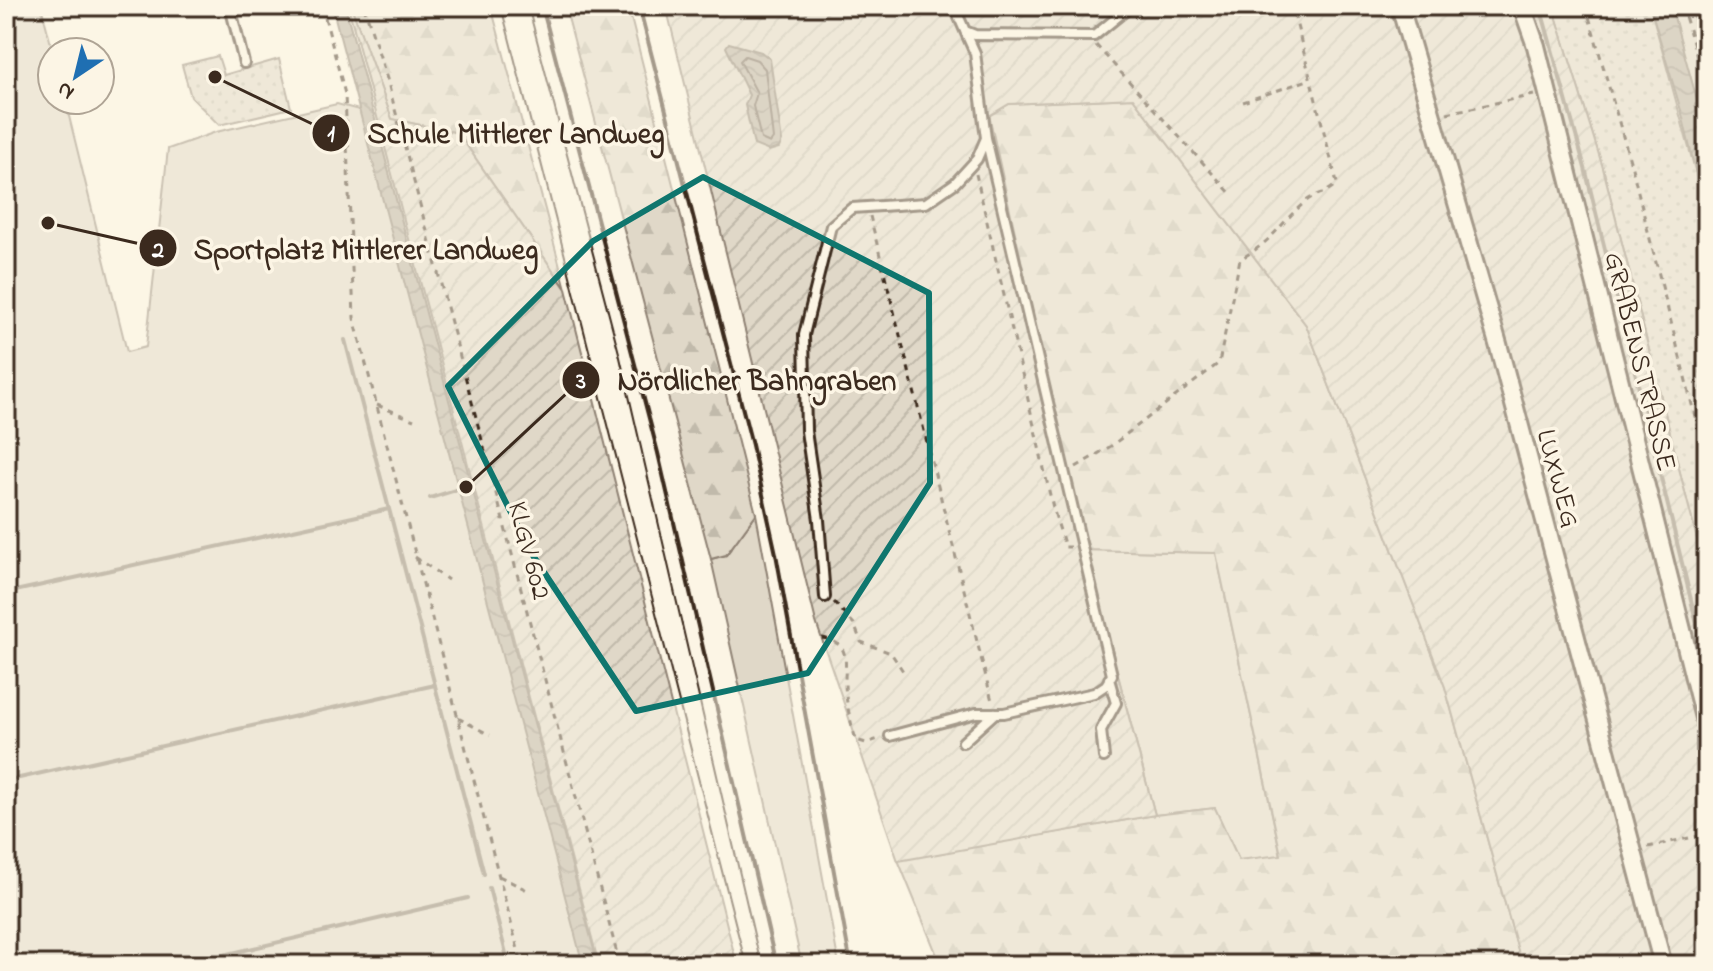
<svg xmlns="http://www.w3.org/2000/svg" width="1713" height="971" font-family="'Indie Flower',sans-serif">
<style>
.grass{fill:#e0d8c8;stroke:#8e8173;stroke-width:2}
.forest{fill:url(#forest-firs);stroke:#8e8173;stroke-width:2}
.park{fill:url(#park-dots);stroke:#8e8173;stroke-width:2}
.garden{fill:url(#garden-furrows);stroke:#8e8173;stroke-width:2}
.water{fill:url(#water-waves);stroke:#85796b;stroke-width:2}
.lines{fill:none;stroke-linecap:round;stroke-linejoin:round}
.shore{stroke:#6d5e51;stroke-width:2}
.stream{stroke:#85796b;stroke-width:4}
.service-casing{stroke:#3b2a1e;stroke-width:14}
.minor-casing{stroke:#3b2a1e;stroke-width:22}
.path{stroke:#3b2a1e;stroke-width:3;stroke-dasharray:6 6;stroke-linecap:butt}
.service{stroke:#fcf5e5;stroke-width:8}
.minor{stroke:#fcf5e5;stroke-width:16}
.tram{stroke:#3b2a1e;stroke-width:2}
.rail{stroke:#3b2a1e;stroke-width:4}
.marked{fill:none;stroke:#0f766e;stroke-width:6;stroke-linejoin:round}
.labels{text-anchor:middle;stroke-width:7;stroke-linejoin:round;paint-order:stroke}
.street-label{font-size:28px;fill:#3b2a1e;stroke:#fcf5e5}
.leader{fill:none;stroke:#3b2a1e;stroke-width:3}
.callout-dot{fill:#3b2a1e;stroke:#fcf5e5;stroke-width:3}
.mark-label{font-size:24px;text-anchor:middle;font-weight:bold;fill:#fff}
.callout-label{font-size:30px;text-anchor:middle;font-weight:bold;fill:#3b2a1e;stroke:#fcf5e5;stroke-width:7;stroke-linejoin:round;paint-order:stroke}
</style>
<defs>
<pattern id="forest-firs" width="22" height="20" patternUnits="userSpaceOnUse" patternTransform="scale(2)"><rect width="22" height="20" fill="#e0d8c8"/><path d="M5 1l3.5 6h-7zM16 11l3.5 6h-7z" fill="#c1baab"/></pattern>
<pattern id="park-dots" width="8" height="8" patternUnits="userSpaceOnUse" patternTransform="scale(2)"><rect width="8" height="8" fill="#e0d8c8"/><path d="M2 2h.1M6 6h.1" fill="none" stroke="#c1baab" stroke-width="1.8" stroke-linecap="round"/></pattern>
<pattern id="garden-furrows" width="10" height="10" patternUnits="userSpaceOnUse" patternTransform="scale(2)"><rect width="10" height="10" fill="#e0d8c8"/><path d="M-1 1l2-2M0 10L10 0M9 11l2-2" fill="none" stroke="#c1baab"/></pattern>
<pattern id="water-waves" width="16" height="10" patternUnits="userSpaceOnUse" patternTransform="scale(2)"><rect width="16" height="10" fill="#b7ad9e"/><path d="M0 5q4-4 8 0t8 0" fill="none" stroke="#968d80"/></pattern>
</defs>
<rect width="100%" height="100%" fill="#fcf5e5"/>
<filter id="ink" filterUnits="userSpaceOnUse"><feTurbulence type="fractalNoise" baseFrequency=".0125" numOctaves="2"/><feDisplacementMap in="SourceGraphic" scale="16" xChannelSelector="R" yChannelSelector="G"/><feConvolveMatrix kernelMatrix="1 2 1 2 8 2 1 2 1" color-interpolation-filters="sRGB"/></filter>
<g filter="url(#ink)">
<path class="grass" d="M6 6H41L53 52 52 100H65L127 352 146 347 168 149 216 132 337 104 392 119 612 965H6Z
M1670 6H1690L1707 59V136Z
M756 514 839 965H802L711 559 726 555Z
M1085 550 1216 553 1281 856 1239 860 1215 808 1155 815Z"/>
<path class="forest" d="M351 6H491L566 289 458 133 392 119Z
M565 6H628L756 514 726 555 711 559Z
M1133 98 1306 325 1445 687 1522 965H941L898 860 1155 815 1215 808 1239 860 1281 855 1216 553 1085 550 989 115 1009 104Z"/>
<path class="park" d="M1553 6H1650L1707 214V579L1603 168Z
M218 56 224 75 279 59 291 108 219 125 191 97 182 65Z"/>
<path class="garden" d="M348 6H351L392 119 458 133 566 289 737 965H599Z
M666 6H1553L1603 168 1707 579V965H1522L1445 687 1306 325 1133 98 1009 104 989 116 1064 473 1155 815 898 861 816 622Z"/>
<path class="water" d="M332 6H345L598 965H583Z
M1650 6H1670L1674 17 1707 136V194L1699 186 1682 114Z
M729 43 761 52 770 59 782 141 779 148 769 151 754 145 745 105 749 95 726 47Z"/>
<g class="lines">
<path class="shore" d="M745 56 757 60 765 69 773 139 770 143 761 139 753 106 757 93 740 61Z"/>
<path class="stream" d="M1540 6 1585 168 1707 665
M1696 105 1707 101
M345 340 484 874
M430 498 462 488
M6 593 389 509
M6 781 435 685
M489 888 509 965
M181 965 468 898"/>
<g class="service-casing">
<path id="service" d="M230 6 244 63
M954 6 965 31 975 35 1094 36 1131 6
M825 597 819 520 806 431 804 335 831 226 852 208 926 203 955 183 977 159 986 138 975 53 965 31
M890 736 976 713H1004L1094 693 1106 685 1112 675 986 138
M963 742 995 713
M1104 757 1101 730 1116 703 1109 679"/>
</g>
<g class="minor-casing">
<path id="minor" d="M1400 6 1498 344 1663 965
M1522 6 1536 46 1707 730"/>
</g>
<path class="path" d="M322 6 345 94 354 318 522 965
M364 6 387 79 620 965
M1586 6 1632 168 1707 464
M1682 6 1707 90
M1096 45 1232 195
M1243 102 1311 79
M1447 113 1534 95
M347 120 341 133 349 147
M976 174 1053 508 1065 547H1070
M870 216 992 701
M377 405 414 420
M1076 467 1111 446 1219 363 1240 259C1275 240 1278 225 1305 202 1315 193 1328 194 1337 183L1292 6
M415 557 448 580
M834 602 854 624 861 642 891 653 903 671
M822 638C851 643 845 661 845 682 845 699 851 724 856 740L866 743 882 738
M458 718 490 735
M1648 847 1707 834
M499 876 531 892"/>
<use href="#service" class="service"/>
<use href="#minor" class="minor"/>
<path class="tram" d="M501 6 746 965
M528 6 619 353 761 965"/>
<path class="rail" d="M542 6 658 453 776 965
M639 6 752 445 776 554 851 965"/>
</g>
</g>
<path d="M0 0H1713V971H0ZM703 177 929 293 930 483 808 673 636 711 530 551 448 386 593 241Z" fill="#fcf5e5" fill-opacity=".55" fill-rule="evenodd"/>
<path class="marked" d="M703 177 929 293 930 483 808 673 636 711 530 551 448 386 593 241Z"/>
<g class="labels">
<g class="street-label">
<text transform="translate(1642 361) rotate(76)" y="10">GRABENSTRASSE</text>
<text transform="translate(1560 478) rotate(75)" y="10">LUXWEG</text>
<text transform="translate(531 550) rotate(75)" y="10">KLGV 602</text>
</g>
</g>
<path class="leader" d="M215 77L331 133M48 223L158 248M466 487L581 380"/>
<g class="callout-dot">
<circle cx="215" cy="77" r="8"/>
<circle cx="48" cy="223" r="8"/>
<circle cx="466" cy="487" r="8"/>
<circle cx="331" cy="133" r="20"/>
<circle cx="158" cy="248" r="20"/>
<circle cx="581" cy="380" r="20"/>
</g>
<g class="mark-label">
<text x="331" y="141">1</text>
<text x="158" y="257">2</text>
<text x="581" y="388">3</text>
</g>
<g class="callout-label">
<text x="516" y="143">Schule Mittlerer Landweg</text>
<text x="366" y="259">Sportplatz Mittlerer Landweg</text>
<text x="757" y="390">Nördlicher Bahngraben</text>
</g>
<rect width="1713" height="971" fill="none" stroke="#fcf5e5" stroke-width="32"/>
<rect x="16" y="16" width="1681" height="939" fill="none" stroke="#3b2a1e" stroke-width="3" filter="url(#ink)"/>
<g transform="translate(76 76) rotate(215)"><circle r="38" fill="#fcf5e5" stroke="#afa495" stroke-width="2"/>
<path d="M0-6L14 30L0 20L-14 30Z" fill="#1f6fb2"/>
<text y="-12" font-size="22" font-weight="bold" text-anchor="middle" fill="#3b2a1e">N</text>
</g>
</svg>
